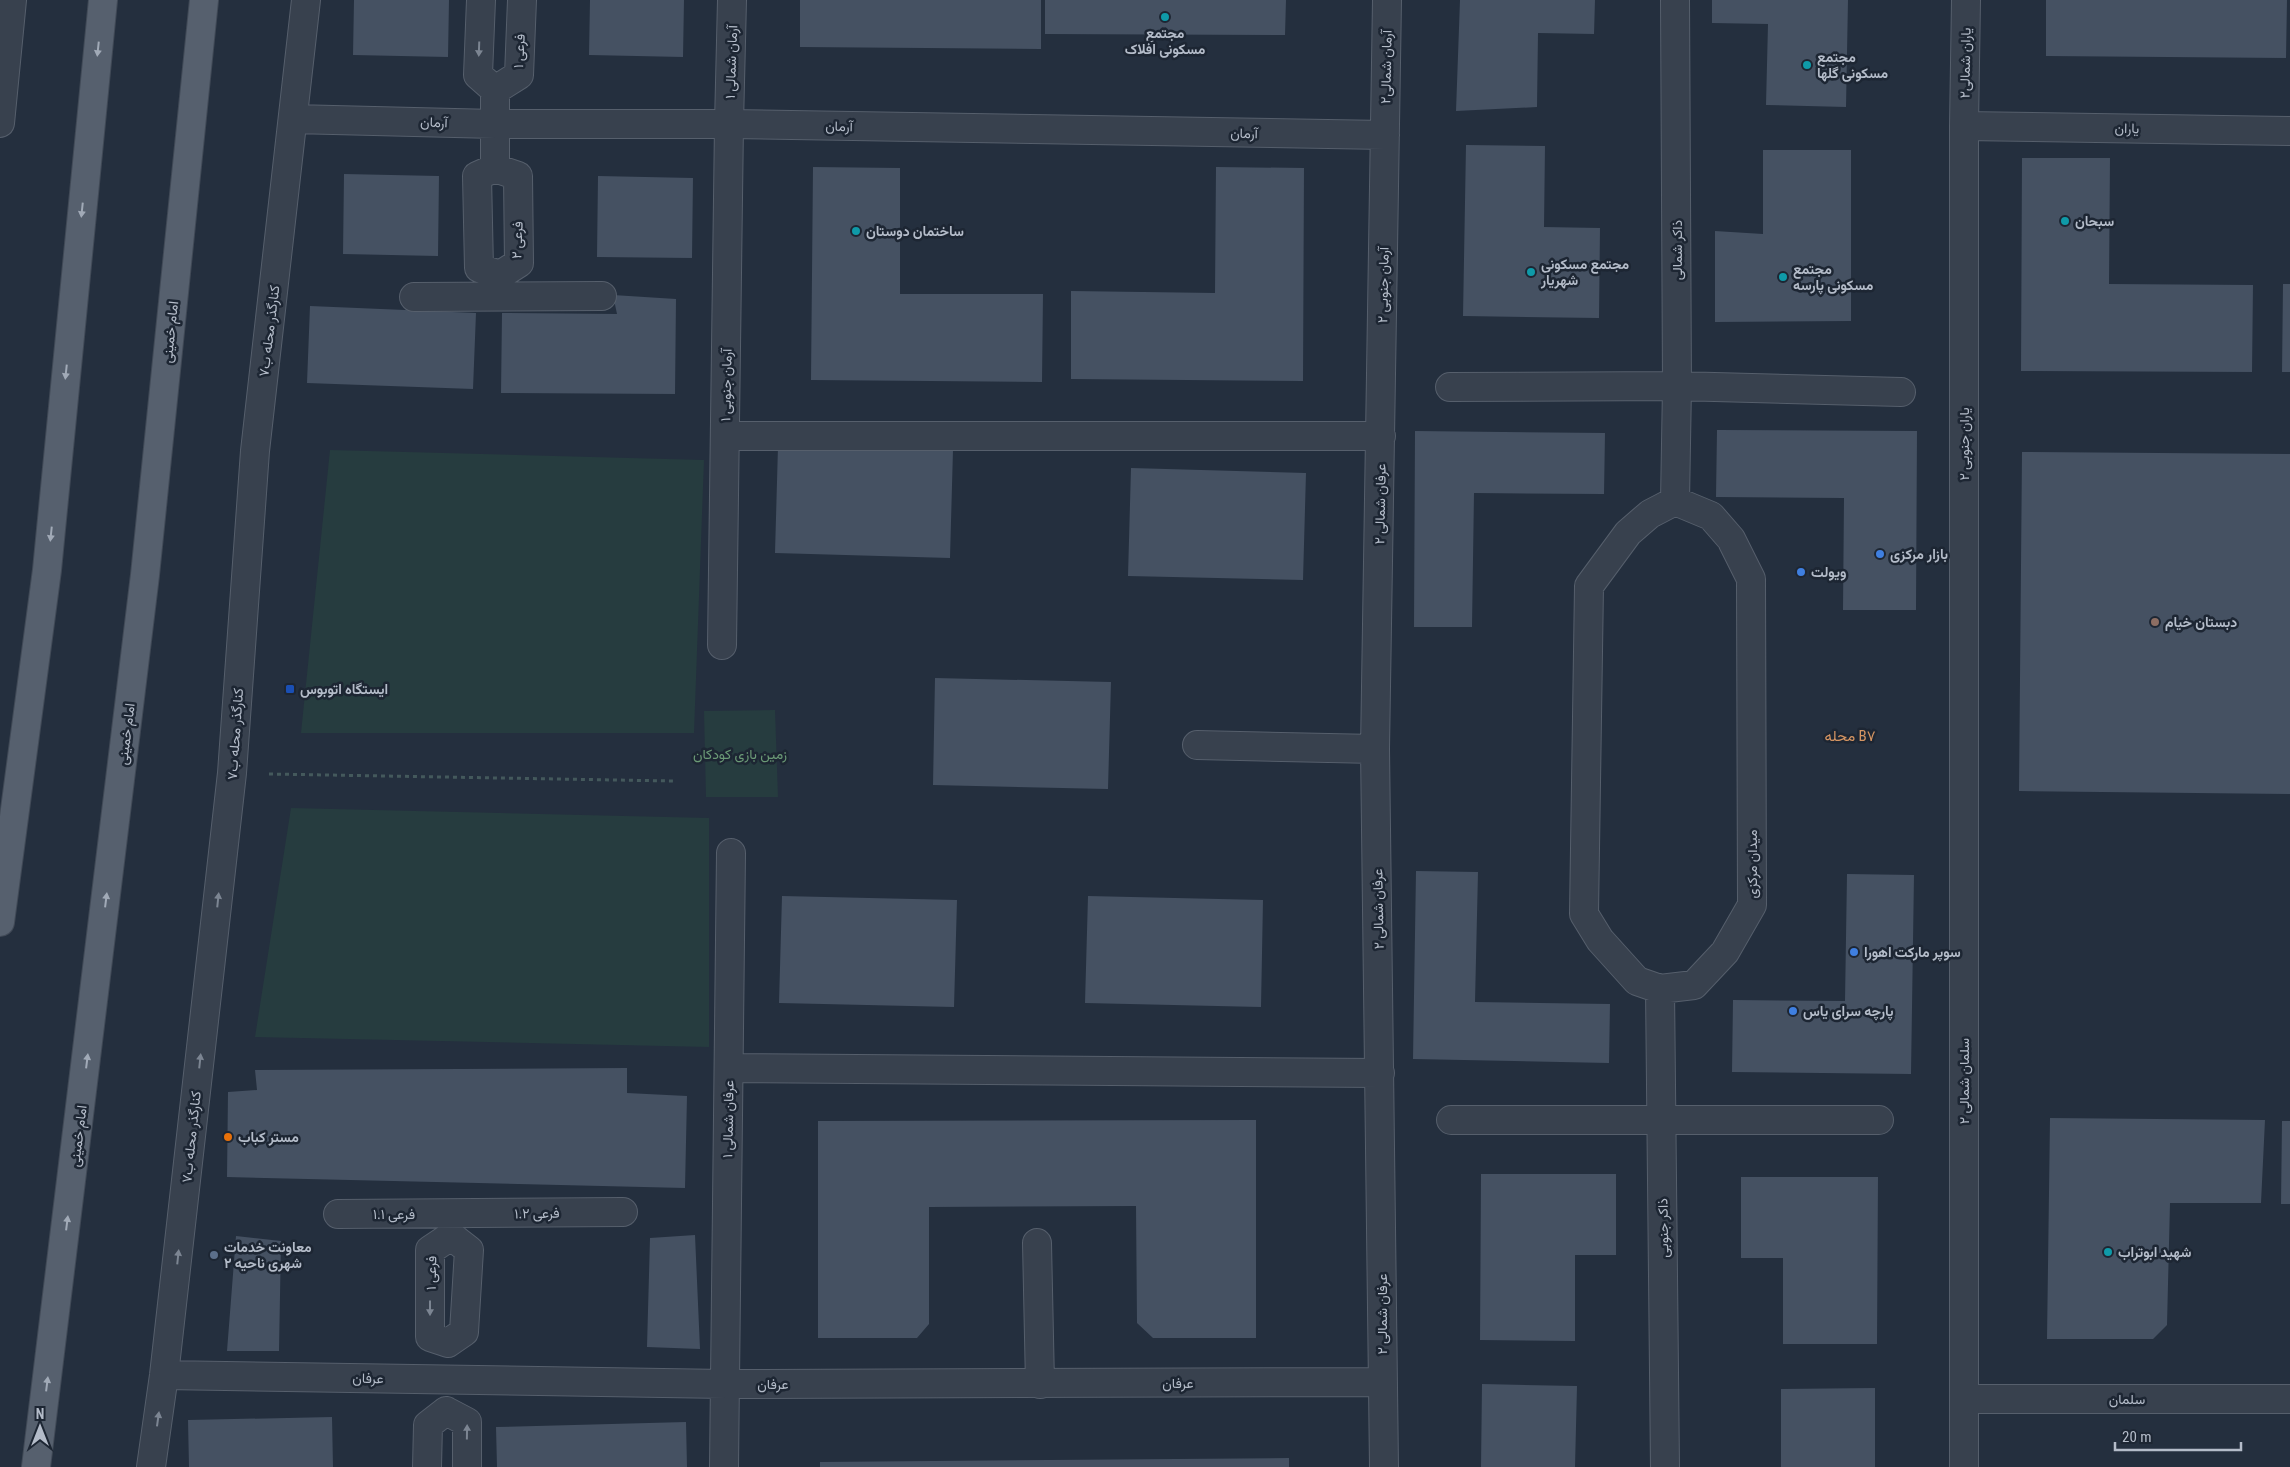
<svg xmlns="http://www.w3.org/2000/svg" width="2290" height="1467" font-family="'Roboto Condensed',Vazirmatn,sans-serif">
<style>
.green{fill:#263c3f}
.building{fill:#455162}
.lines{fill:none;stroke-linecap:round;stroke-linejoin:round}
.minor-casing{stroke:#565f6c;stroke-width:30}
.major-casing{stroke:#414a57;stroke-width:30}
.path{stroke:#44595c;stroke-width:3;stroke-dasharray:4 4;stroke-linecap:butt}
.minor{stroke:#38414e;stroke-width:28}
.major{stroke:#56606e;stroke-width:28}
.oneway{fill:#a1aab7}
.oneway2{fill:#7c8592}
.culture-dot{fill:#0f9aa8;stroke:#1d2633;stroke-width:2}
.shop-dot{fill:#3f7fe0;stroke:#1d2633;stroke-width:2}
.education-dot{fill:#8d6e63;stroke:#1d2633;stroke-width:2}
.transit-dot{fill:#1a4fb4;stroke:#1d2633;stroke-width:2}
.food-dot{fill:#e8710a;stroke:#1d2633;stroke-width:2}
.service-dot{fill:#5c6f8a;stroke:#1d2633;stroke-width:2}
.labels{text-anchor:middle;stroke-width:5;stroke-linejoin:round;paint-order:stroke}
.poi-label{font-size:14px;font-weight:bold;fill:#b4bcc9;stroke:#1d2633;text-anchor:start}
.street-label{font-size:14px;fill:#b4bcc9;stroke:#1d2633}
.park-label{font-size:14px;fill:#6b9a76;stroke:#1d2633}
.neighbourhood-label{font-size:15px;fill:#d59563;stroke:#1d2633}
</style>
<rect width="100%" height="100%" fill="#242f3e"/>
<path class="green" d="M330 450 704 460 694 733H301Z
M775 710 778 797H706L704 711Z
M291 808 709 818V1047L255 1037Z"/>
<path class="building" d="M354 0H449L448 57 353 55Z
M590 0H684L683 57 589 55Z
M800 0H1041V49L800 47Z
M1045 0H1286L1285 35 1045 34Z
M1460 0H1595L1594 34 1538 33 1537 107 1456 111Z
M1712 0H1848L1846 107 1766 105 1768 24 1712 23Z
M2046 0H2287L2286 58 2046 56Z
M1466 145 1545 146 1544 227 1600 228 1599 318 1463 316Z
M1763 150H1851V321L1715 322V231L1763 234Z
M2022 158H2110L2109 284 2253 285 2252 372 2021 371Z
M813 167 900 168V294H1043L1042 382 811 380Z
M1216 167 1304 168 1303 381 1071 379V291L1215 293Z
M344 174 439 176 438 256 343 254Z
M598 176 693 178 692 258 597 257Z
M2283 284H2290V372H2282Z
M613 295 676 299 675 394 501 393 502 313 617 314Z
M310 306 476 313 473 389 307 383Z
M1717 430 1917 431 1916 610H1843L1844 498 1716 497Z
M1415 431 1605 433 1604 494 1474 493 1472 627H1414Z
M778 446 953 450 950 558 775 553Z
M2022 452 2290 454V794L2019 791Z
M1131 468 1306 473 1303 580 1128 576Z
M935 678 1111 682 1108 789 933 785Z
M1416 871 1478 872 1475 1002 1610 1004 1609 1063 1413 1059Z
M1847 874 1914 875 1911 1074 1732 1072 1733 1000 1845 1001Z
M782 896 957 900 954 1007 779 1003Z
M1088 896 1263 900 1261 1007 1085 1003Z
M627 1068V1093L687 1096 685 1188 227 1177 228 1092 257 1090 255 1070Z
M2050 1118 2265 1120 2261 1203H2170L2167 1325 2153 1339H2047Z
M1256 1120V1338H1153L1137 1323 1136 1206 929 1207V1324L917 1338H818V1121Z
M2282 1121H2290V1204H2281Z
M1481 1174H1616V1255H1575V1341L1480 1340Z
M1741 1177H1878L1877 1344H1783V1258H1741Z
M695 1235 700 1349 647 1347 650 1238Z
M236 1236 281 1241 279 1351H227Z
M1482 1384 1577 1386 1575 1467H1481Z
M1875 1388V1467H1781V1389Z
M332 1417 333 1467H189L188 1420Z
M686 1422 687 1467H497L496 1427Z
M1289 1458V1467H820V1462Z"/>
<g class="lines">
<g class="minor-casing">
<path id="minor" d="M481 0 478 75 495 90V168
M495 90 519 75 522 0
M293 119 495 124H729L1385 135
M0 123 12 0
M1964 126 2290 131
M495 168 518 176 519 263 500 275 479 268 477 176Z
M414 297 602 296
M1450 387 1677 386 1901 392
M725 436H1381
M1675 501 1711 516 1731 539 1751 579 1752 905 1725 952 1694 985 1660 989 1637 981 1600 940 1584 914 1589 586 1628 533 1650 514Z
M1675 501 1677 386 1675 0
M722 645 729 124 732 0
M1197 745 1375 749
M1660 989 1665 1467
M729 1068 1380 1073
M1451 1120H1879
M338 1214 623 1212
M1037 1243 1040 1384
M448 1343 430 1337V1250L451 1236
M448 1343 464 1332 469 1250 451 1236
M164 1375 725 1384 1382 1382
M1964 1399H2290
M446 1411 467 1422V1467
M151 1467 164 1375 232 773 255 451 306 0
M427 1467 428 1425 446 1411
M724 1467 731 853
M1384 1467 1375 749 1387 0
M1964 1467V126L1966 0"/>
</g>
<g class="major-casing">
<path id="major" d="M0 922 47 570 103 0
M36 1467 145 575 204 0"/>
</g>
<path class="path" d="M269 774 673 781"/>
<use href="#minor" class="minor"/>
<use href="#major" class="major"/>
</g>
<defs><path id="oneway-solid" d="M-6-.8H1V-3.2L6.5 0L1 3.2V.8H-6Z" transform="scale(1.25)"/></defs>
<g class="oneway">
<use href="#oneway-solid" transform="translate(98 49) rotate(96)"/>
<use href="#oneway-solid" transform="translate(82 210) rotate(96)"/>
<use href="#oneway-solid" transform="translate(66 372) rotate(96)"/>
<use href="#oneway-solid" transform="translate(51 534) rotate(96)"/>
<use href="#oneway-solid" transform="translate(106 900) rotate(-83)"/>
<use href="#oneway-solid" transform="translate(87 1061) rotate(-83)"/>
<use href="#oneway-solid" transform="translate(67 1223) rotate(-83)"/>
<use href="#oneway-solid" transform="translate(47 1384) rotate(-83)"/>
</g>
<g class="oneway2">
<use href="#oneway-solid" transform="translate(479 49) rotate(92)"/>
<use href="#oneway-solid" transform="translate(218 900) rotate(-84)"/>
<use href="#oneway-solid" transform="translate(200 1061) rotate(-84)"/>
<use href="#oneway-solid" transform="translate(178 1257) rotate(-84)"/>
<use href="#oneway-solid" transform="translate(430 1308) rotate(90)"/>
<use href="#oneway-solid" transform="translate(158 1419) rotate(-82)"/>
<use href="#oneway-solid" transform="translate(467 1432) rotate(-89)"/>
</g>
<g class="culture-dot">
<circle cx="1165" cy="17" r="5"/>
<circle cx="1807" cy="65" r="5"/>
<circle cx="2065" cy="221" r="5"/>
<circle cx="856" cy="231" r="5"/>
<circle cx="1531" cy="272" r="5"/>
<circle cx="1783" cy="277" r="5"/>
<circle cx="2108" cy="1252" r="5"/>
</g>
<g class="shop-dot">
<circle cx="1880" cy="554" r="5"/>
<circle cx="1801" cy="572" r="5"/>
<circle cx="1854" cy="952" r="5"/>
<circle cx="1793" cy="1011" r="5"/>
</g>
<circle class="education-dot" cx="2155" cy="622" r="5"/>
<rect class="transit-dot" x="285" y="684" width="10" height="10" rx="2.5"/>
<circle class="food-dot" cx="228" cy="1137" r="5"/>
<circle class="service-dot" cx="214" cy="1255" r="5"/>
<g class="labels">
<g class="poi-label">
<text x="1165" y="38" text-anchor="middle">مجتمع<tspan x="1165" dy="16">مسکونی افلاک</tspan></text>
<text x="1817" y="62">مجتمع<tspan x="1817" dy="16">مسکونی گلها</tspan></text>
<text x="2075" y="226">سبحان</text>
<text x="866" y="236">ساختمان دوستان</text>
<text x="1541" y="269">مجتمع مسکونی<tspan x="1541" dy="16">شهریار</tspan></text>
<text x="1793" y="274">مجتمع<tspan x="1793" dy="16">مسکونی پارسه</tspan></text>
<text x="1890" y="559">بازار مرکزی</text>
<text x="1811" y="577">ویولت</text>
<text x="2165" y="627">دبستان خیام</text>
<text x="300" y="694">ایستگاه اتوبوس</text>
<text x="1864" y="957">سوپر مارکت اهورا</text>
<text x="1803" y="1016">پارچه سرای یاس</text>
<text x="238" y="1142">مستر کباب</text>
<text x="224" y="1252">معاونت خدمات<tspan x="224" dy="16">شهری ناحیه ۲</tspan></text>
<text x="2118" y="1257">شهید ابوتراب</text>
</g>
<g class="street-label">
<text transform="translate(519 51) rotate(-87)" y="5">فرعی ۱</text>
<text transform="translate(731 62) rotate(-88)" y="5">آرمان شمالی ۱</text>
<text transform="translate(1965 63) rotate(-89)" y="5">یاران شمالی۲</text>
<text transform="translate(1386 67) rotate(-89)" y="5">آرمان شمالی۲</text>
<text transform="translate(434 122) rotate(2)" y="5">آرمان</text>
<text transform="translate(839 126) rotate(1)" y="5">آرمان</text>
<text transform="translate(2127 128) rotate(1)" y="5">یاران</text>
<text transform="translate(1244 133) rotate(1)" y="5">آرمان</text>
<text transform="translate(517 240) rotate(-88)" y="5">فرعی ۲</text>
<text transform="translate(1677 250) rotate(-90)" y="5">ذاکر شمالی</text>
<text transform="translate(1383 285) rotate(-89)" y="5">آرمان جنوبی ۲</text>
<text transform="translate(269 331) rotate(-83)" y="5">کنارگذر محله ب۷</text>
<text transform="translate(170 332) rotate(-84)" y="5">امام خمینی</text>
<text transform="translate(726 385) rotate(-89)" y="5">آرمان جنوبی ۱</text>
<text transform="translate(1964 444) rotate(-90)" y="5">یاران جنوبی ۲</text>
<text transform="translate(1380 504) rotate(-89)" y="5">عرفان شمالی ۲</text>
<text transform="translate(126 734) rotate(-83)" y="5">امام خمینی</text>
<text transform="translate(235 734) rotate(-86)" y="5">کنارگذر محله ب۷</text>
<text transform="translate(1752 864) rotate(-90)" y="5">میدان مرکزی</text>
<text transform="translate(1378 909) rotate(-91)" y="5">عرفان شمالی ۲</text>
<text transform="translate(1964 1081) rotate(-90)" y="5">سلمان شمالی ۲</text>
<text transform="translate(728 1119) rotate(-89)" y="5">عرفان شمالی ۱</text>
<text transform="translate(78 1136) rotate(-83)" y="5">امام خمینی</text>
<text transform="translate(191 1137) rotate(-84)" y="5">کنارگذر محله ب۷</text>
<text transform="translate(537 1213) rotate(-1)" y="5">فرعی ۱.۲</text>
<text x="394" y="1219">فرعی ۱.۱</text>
<text transform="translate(1663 1228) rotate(-91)" y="5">ذاکر جنوبی</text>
<text transform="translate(431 1273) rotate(-89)" y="5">فرعی ۱</text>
<text transform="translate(1382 1314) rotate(-90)" y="5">عرفان شمالی ۲</text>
<text transform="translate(368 1378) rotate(1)" y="5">عرفان</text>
<text x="1178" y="1388">عرفان</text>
<text x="773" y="1389">عرفان</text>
<text x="2127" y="1404">سلمان</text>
</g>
<g class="park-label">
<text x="740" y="759">زمین بازی کودکان</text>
</g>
<g class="neighbourhood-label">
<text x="1850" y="741">محله B۷</text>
</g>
</g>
<g transform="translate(40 1427)" stroke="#1d2633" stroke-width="4" paint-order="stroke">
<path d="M0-4L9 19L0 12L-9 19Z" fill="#b4bcc9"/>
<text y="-8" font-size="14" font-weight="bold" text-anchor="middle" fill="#b4bcc9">N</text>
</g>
<path d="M2115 1442v8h126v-8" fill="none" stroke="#b4bcc9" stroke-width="2.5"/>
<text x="2122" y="1442" font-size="15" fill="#b4bcc9" stroke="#1d2633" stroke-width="4" paint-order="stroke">20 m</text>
</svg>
